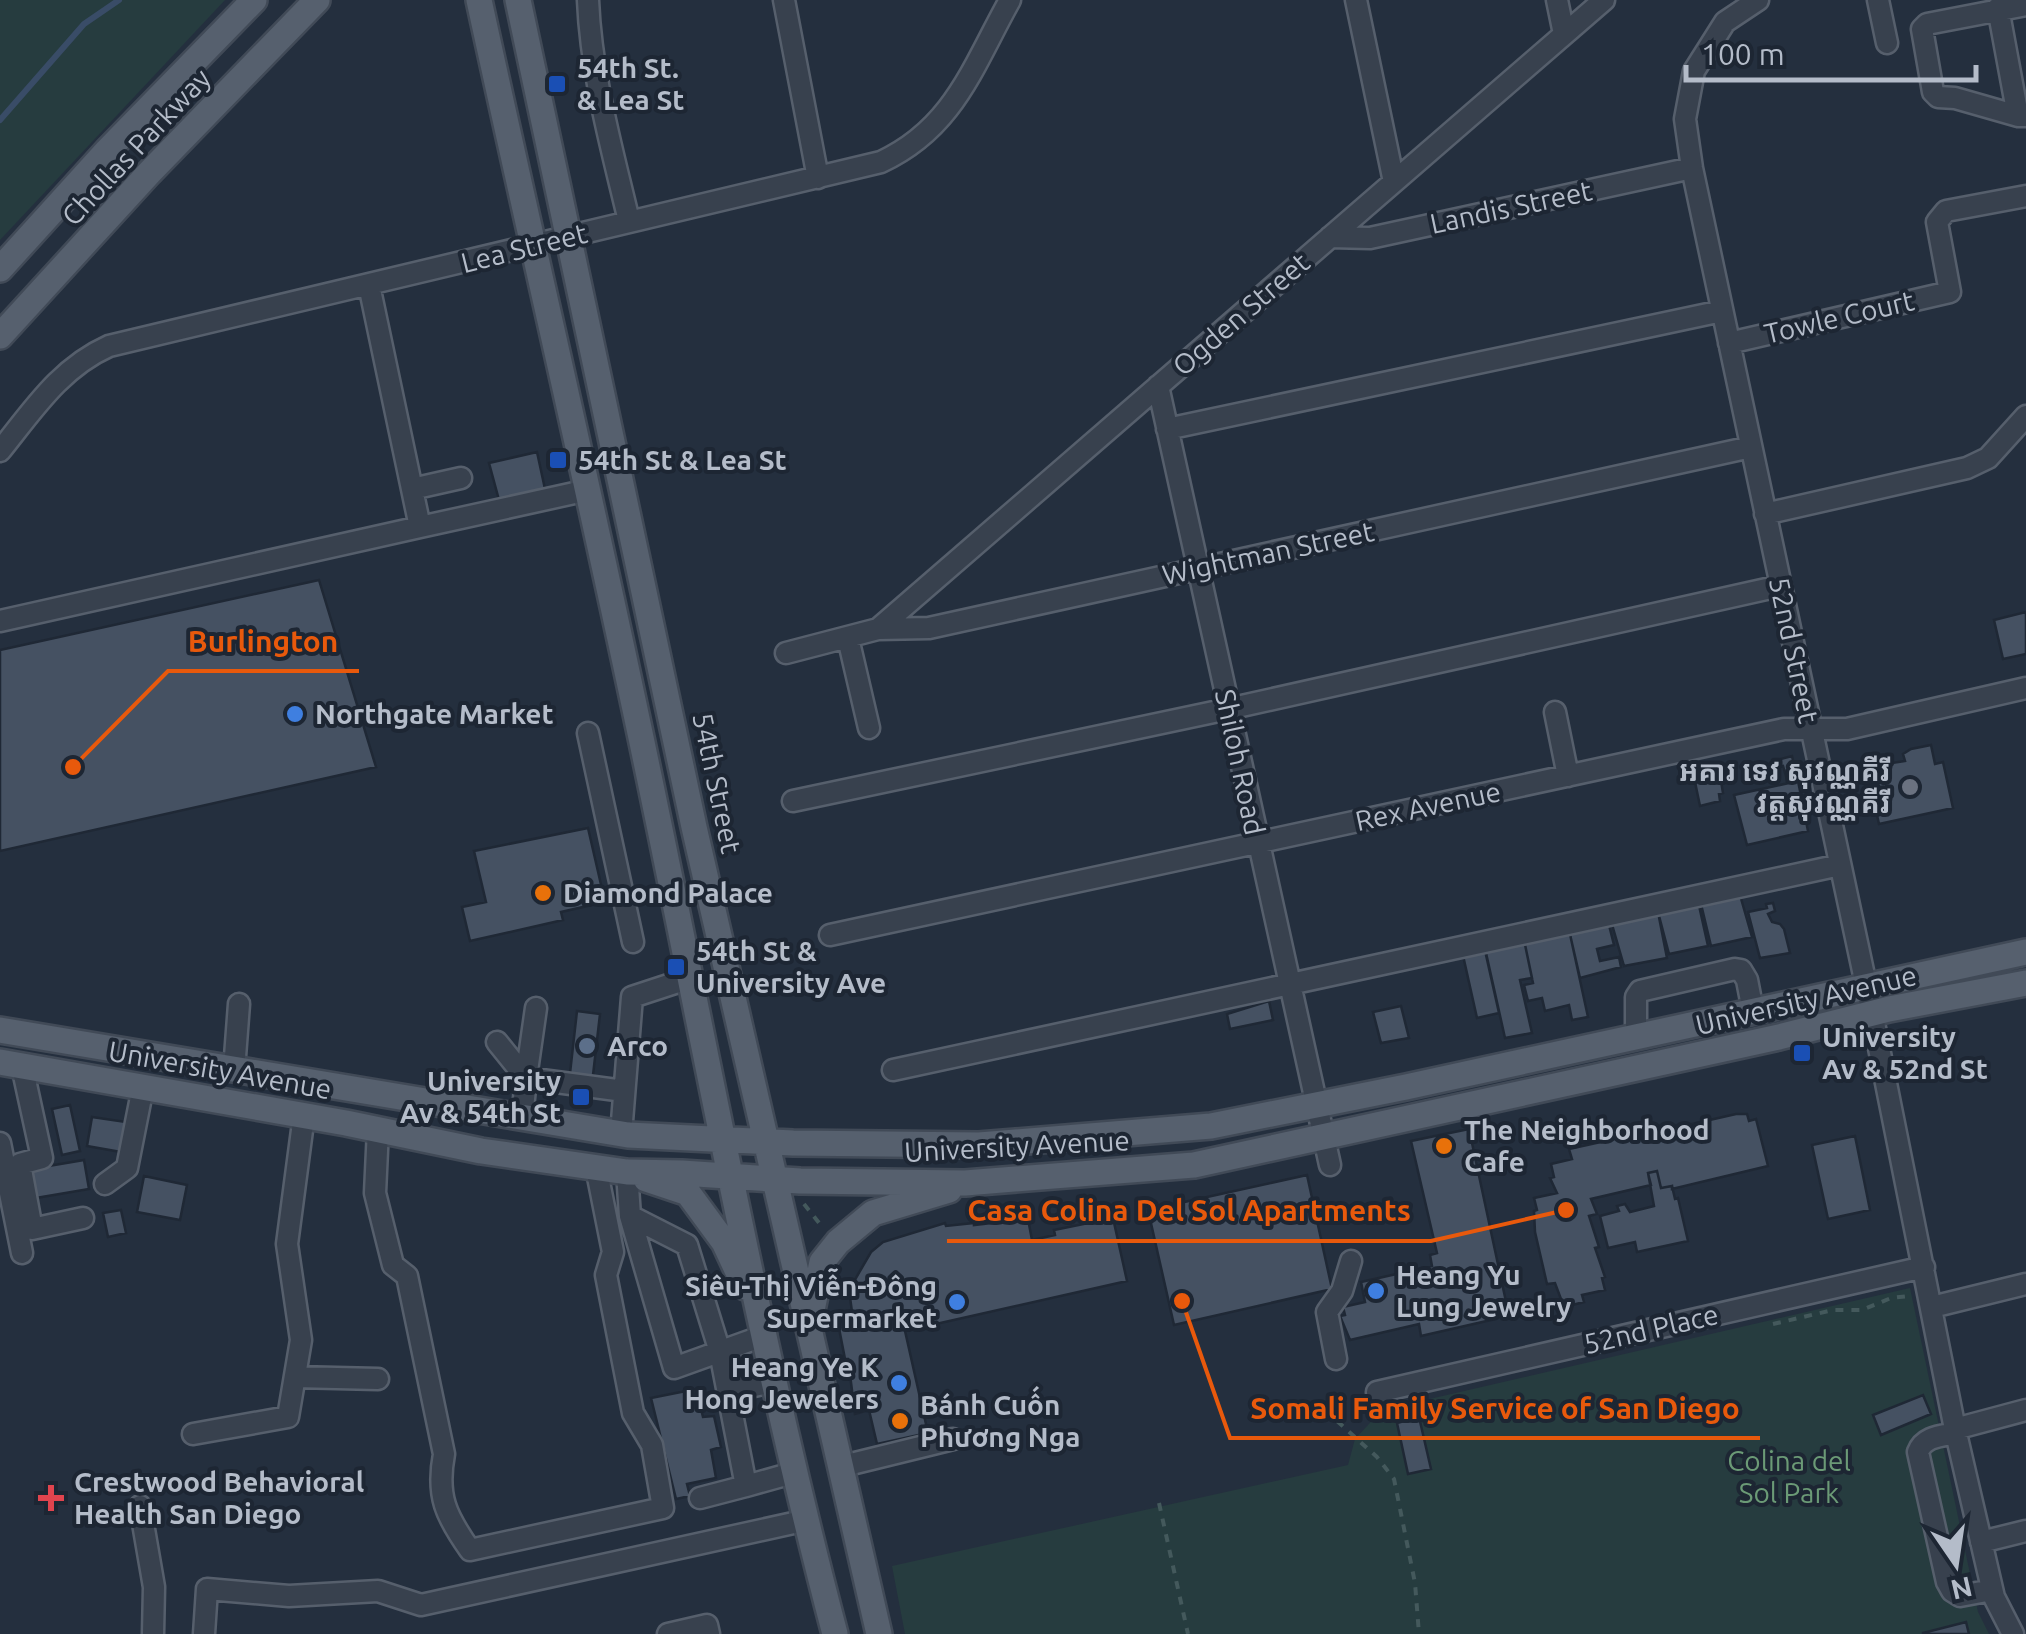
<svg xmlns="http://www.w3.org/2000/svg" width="2026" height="1634" font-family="Ubuntu,'Noto Sans Khmer',sans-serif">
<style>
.green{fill:#263c3f}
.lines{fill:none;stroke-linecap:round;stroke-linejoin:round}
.stream{stroke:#394c67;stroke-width:6}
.building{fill:#455162;stroke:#1f2835;stroke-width:2.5}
.minor-casing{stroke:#565f6c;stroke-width:25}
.major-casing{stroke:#414a57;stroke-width:30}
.path{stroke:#44595c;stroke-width:4;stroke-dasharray:8 8;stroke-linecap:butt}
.minor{stroke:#38414e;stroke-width:20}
.major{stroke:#56606e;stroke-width:25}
.transit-dot{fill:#1a4fb4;stroke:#1d2633;stroke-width:4}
.shop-dot{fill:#3f7fe0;stroke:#1d2633;stroke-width:4}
.worship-dot{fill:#6b7280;stroke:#1d2633;stroke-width:4}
.food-dot{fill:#e8710a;stroke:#1d2633;stroke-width:4}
.service-dot{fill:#5c6f8a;stroke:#1d2633;stroke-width:4}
.health-dot{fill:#e0444e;stroke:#1d2633;stroke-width:4}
.labels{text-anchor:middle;stroke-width:8;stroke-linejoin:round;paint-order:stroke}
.poi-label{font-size:28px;font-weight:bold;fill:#b4bcc9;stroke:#1d2633;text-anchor:start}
.street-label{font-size:28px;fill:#b4bcc9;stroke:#1d2633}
.park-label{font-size:28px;fill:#6b9a76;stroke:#1d2633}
.leader{fill:none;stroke:#e8590c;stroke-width:4}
.callout-dot{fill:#e8590c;stroke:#1d2633;stroke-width:4}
.callout-label{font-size:30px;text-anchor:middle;font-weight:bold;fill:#e8590c;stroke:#1d2633;stroke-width:8;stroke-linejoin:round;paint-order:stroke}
</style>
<rect width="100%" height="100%" fill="#242f3e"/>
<path class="green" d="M0 0H225L0 240Z
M1910 1288 1978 1612 1989 1634H905L892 1566 1348 1465 1355 1439 1382 1410Z"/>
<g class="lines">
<path class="stream" d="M0 120 84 24 119 0"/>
</g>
<path class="building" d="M537 452 545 489 499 500 489 463Z
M319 580 376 767 0 851V650Z
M2026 612V654L2003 659 1994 620Z
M1931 745 1935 764 1943 762 1953 808 1879 824 1866 767 1905 761 1903 754 1911 749Z
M1792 756 1796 774 1786 776 1783 766 1778 767 1777 760Z
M1715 777 1716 782 1721 781 1723 793 1719 794 1720 801 1700 806 1695 782Z
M1798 781 1808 831 1747 845 1734 795Z
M588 828 605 902 561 912 563 920 470 941 462 907 486 902 474 851Z
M1740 895 1752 937 1711 946 1701 904Z
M1698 901 1708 946 1669 954 1658 912Z
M1773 903 1775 911 1768 914 1772 922 1780 924 1784 929 1790 953 1760 958 1748 912 1767 908 1766 904Z
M1658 912 1667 958 1624 966 1611 921Z
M1603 922 1604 926 1609 925 1614 945 1597 949 1600 961 1619 957 1621 967 1580 978 1569 930Z
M1568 925 1588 1017 1572 1020 1569 1005 1545 1011 1542 998 1528 1001 1524 985 1533 983 1523 935Z
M1523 935 1532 978 1520 980 1532 1033 1505 1038 1484 944Z
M1484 946 1499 1013 1477 1018 1462 951Z
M1269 1001 1273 1020 1230 1029 1227 1014Z
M1401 1006 1409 1038 1381 1043 1373 1012Z
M577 1011 600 1014 592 1084 569 1082Z
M70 1105 80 1151 62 1155 52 1109Z
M1736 1114H1747L1749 1121 1756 1119 1768 1166 1672 1189V1186L1661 1188 1657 1171 1648 1173 1651 1185 1591 1199 1597 1214 1589 1216 1599 1247 1595 1248 1605 1277 1602 1278 1605 1290 1582 1295 1584 1302 1564 1307 1555 1283 1547 1284 1535 1232 1534 1211 1537 1210 1534 1198 1557 1193 1550 1178 1554 1177 1551 1164 1572 1159 1569 1149 1655 1130 1656 1136 1662 1135 1670 1129Z
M92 1117 126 1122 121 1152 87 1146Z
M1469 1129 1508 1311 1490 1315 1491 1320 1421 1336 1419 1324 1350 1340 1340 1316 1345 1315 1343 1307 1365 1302 1361 1282 1432 1266 1430 1255 1437 1253 1411 1141Z
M1855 1136 1870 1210 1828 1219 1812 1145Z
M84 1160 89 1189 30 1199 25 1170Z
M1657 1171 1661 1188 1672 1186 1675 1199 1678 1198 1688 1241 1637 1252 1635 1242 1608 1248 1600 1216 1619 1211 1617 1206 1625 1204 1630 1212 1654 1206 1648 1173Z
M1307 1175 1332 1289 1174 1325 1148 1210Z
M144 1176 187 1185 180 1220 137 1212Z
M121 1210 126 1233 108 1237 103 1213Z
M1113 1218 1127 1281 905 1331 928 1433 877 1444 869 1410 855 1414 848 1359H845L838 1323 853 1319 849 1290 871 1252 883 1242 945 1223 946 1226 974 1223V1225L1028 1219 1032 1240 1055 1235 1054 1230Z
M696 1389 703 1417 714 1416 721 1447 711 1450 716 1478 687 1484 690 1496 676 1499 651 1398Z
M1923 1395 1931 1414 1881 1435 1873 1415Z
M1419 1417 1431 1469 1408 1474 1397 1423Z
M1966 1622 1969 1634H1923V1633Z"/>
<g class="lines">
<g class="minor-casing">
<path id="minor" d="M588 0C591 75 612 149 629 221
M784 0 818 178
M1356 0 1394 182
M1557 0 1564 34
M1758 0 1725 22 1694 71 1685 119 1692 168 1872 1013 1955 1429 1994 1597 2013 1634
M1878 0 1887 43
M1998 8 2018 116H2026
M2018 116 1955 98 1938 97 1933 92 1922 29 1927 24 2026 5
M1330 237 1370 238 1692 168
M369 285 420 527 588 490
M1729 343 1950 292 1937 222 1946 211 2026 196
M1158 386 1330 1165
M1167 429 1722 311
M0 451C33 410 60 368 109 346L881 162C954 128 973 66 1010 0
M412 489 461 478
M1765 514 1967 468 1988 458 2026 416
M0 621 420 527
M878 629 1604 0
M848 638 869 728
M786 653 878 629 929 628 1751 447
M1555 712 1568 776
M588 733 633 942
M793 801 1228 709 1780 586
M830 935 1784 729H1847L2026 688
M1636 1037V997L1640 991 1735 969 1741 970 1747 980 1753 1011
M497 1042 526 1078 536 1008
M22 1066 42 1158 20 1164 32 1229 83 1218
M234 1070 239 1004
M893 1070 1840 865
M522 1119 526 1078 624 1091
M378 1129 375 1193 393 1265 407 1276 444 1454C436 1496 446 1516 470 1550L663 1508 652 1445 633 1413 606 1275 613 1252 596 1167
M621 1134 632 997 690 978
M0 1143 22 1253
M627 1172 630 1216 687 1245 720 1352 746 1486 796 1472
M105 1184 127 1168 143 1087
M630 1216 674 1368 766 1335
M1932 1307 2026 1284
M1336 1359 1327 1312 1342 1291 1351 1261
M295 1377 378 1379
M728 1392 776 1381
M1377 1392 1924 1267
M1955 1429 2026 1410
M1956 1433C1942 1436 1924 1436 1918 1452L1947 1582 1952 1591 1960 1596 1992 1590
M193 1434 288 1417 301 1340 287 1244 304 1115
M839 1467 953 1439
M700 1498 746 1486
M140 1506 154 1587 153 1634
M1981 1542 2026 1531
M204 1634 207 1589 289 1596 378 1591 421 1605 807 1520
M668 1634 707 1625 709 1634"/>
</g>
<g class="major-casing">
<path id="major" d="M479 0C537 268 600 536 655 805 712 1081 763 1361 835 1634
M518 0 694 827 879 1634
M0 269 107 151 254 0
M0 336 149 173 317 0
M0 1030 628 1135 793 1143 979 1145 1211 1126 1406 1087 2026 952
M0 1062 346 1123 481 1151 627 1172 682 1173 800 1181 965 1183 1194 1165 1779 1037 1889 1009 2026 983
M646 1179 688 1193 724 1242 745 1287
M811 1315 822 1262 838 1242 873 1213 949 1190"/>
</g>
<path class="path" d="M804 1204 823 1228
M1773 1324 1833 1310H1862L1891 1298 1909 1296
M1337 1421 1377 1457 1394 1479 1415 1583 1419 1634
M1159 1503 1188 1634"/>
<use href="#minor" class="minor"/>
<use href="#major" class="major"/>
</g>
<g class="transit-dot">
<rect x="547" y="74" width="20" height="20" rx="5"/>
<rect x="548" y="450" width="20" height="20" rx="5"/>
<rect x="666" y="957" width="20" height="20" rx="5"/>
<rect x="1792" y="1043" width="20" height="20" rx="5"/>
<rect x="571" y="1087" width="20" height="20" rx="5"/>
</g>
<g class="shop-dot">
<circle cx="295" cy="714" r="10"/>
<circle cx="1376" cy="1291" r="10"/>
<circle cx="957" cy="1302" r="10"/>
<circle cx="899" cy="1383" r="10"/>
</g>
<circle class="worship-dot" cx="1910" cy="787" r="10"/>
<g class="food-dot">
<circle cx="543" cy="893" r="10"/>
<circle cx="1444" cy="1146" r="10"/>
<circle cx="900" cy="1421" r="10"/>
</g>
<circle class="service-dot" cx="587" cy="1046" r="10"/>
<path class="health-dot" d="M46 1483h10v10h10v10h-10v10h-10v-10h-10v-10h10z"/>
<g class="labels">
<g class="poi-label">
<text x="577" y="78">54th St.<tspan x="577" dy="32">&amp; Lea St</tspan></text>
<text x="578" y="470">54th St &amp; Lea St</text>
<text x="315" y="724">Northgate Market</text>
<text x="1890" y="781" text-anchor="end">អគារ ទេវ សុវណ្ណគីរី<tspan x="1890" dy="32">វត្តសុវណ្ណគីរី</tspan></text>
<text x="563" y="903">Diamond Palace</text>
<text x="696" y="961">54th St &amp;<tspan x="696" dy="32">University Ave</tspan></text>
<text x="1822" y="1047">University<tspan x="1822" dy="32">Av &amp; 52nd St</tspan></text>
<text x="607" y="1056">Arco</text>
<text x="561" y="1091" text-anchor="end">University<tspan x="561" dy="32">Av &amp; 54th St</tspan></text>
<text x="1464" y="1140">The Neighborhood<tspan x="1464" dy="32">Cafe</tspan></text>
<text x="1396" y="1285">Heang Yu<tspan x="1396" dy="32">Lung Jewelry</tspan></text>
<text x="937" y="1296" text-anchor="end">Siêu-Thị Viễn-Đông<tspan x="937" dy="32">Supermarket</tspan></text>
<text x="879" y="1377" text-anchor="end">Heang Ye K<tspan x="879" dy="32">Hong Jewelers</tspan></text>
<text x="920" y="1415">Bánh Cuốn<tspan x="920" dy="32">Phương Nga</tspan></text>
<text x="74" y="1492">Crestwood Behavioral<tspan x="74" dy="32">Health San Diego</tspan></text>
</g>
<g class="street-label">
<text transform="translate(136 147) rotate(-47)" y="10">Chollas Parkway</text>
<text transform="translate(1511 207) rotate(-12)" y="10">Landis Street</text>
<text transform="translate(524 248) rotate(-14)" y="10">Lea Street</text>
<text transform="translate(1241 314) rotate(-41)" y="10">Ogden Street</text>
<text transform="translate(1839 317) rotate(-13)" y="10">Towle Court</text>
<text transform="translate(1268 553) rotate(-12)" y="10">Wightman Street</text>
<text transform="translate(1794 650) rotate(78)" y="10">52nd Street</text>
<text transform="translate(1240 762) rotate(78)" y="10">Shiloh Road</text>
<text transform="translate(717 783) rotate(78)" y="10">54th Street</text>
<text transform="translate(1428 806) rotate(-12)" y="10">Rex Avenue</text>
<text transform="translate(1806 1000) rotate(-13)" y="10">University Avenue</text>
<text transform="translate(220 1070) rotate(10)" y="10">University Avenue</text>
<text transform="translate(1017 1146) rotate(-3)" y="10">University Avenue</text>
<text transform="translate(1651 1329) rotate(-13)" y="10">52nd Place</text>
</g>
<g class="park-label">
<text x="1789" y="1471">Colina del<tspan x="1789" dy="32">Sol Park</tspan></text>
</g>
</g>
<path class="leader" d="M73 767L168 671H359M1566 1210L1431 1241H947M1182 1301L1230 1438H1760"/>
<g class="callout-dot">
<circle cx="73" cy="767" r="10"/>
<circle cx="1566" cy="1210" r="10"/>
<circle cx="1182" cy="1301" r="10"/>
</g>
<g class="callout-label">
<text x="263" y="652">Burlington</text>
<text x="1189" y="1221">Casa Colina Del Sol Apartments</text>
<text x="1495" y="1419">Somali Family Service of San Diego</text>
</g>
<g transform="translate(1956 1564) rotate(167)" stroke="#1d2633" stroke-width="8" paint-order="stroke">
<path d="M0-8L18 38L0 25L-18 38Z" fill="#b4bcc9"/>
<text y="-15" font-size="28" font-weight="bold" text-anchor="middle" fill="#b4bcc9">N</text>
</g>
<path d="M1686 65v15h290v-15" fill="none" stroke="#b4bcc9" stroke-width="5"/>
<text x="1701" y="65" font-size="30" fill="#b4bcc9" stroke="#1d2633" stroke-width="8" paint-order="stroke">100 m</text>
</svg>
